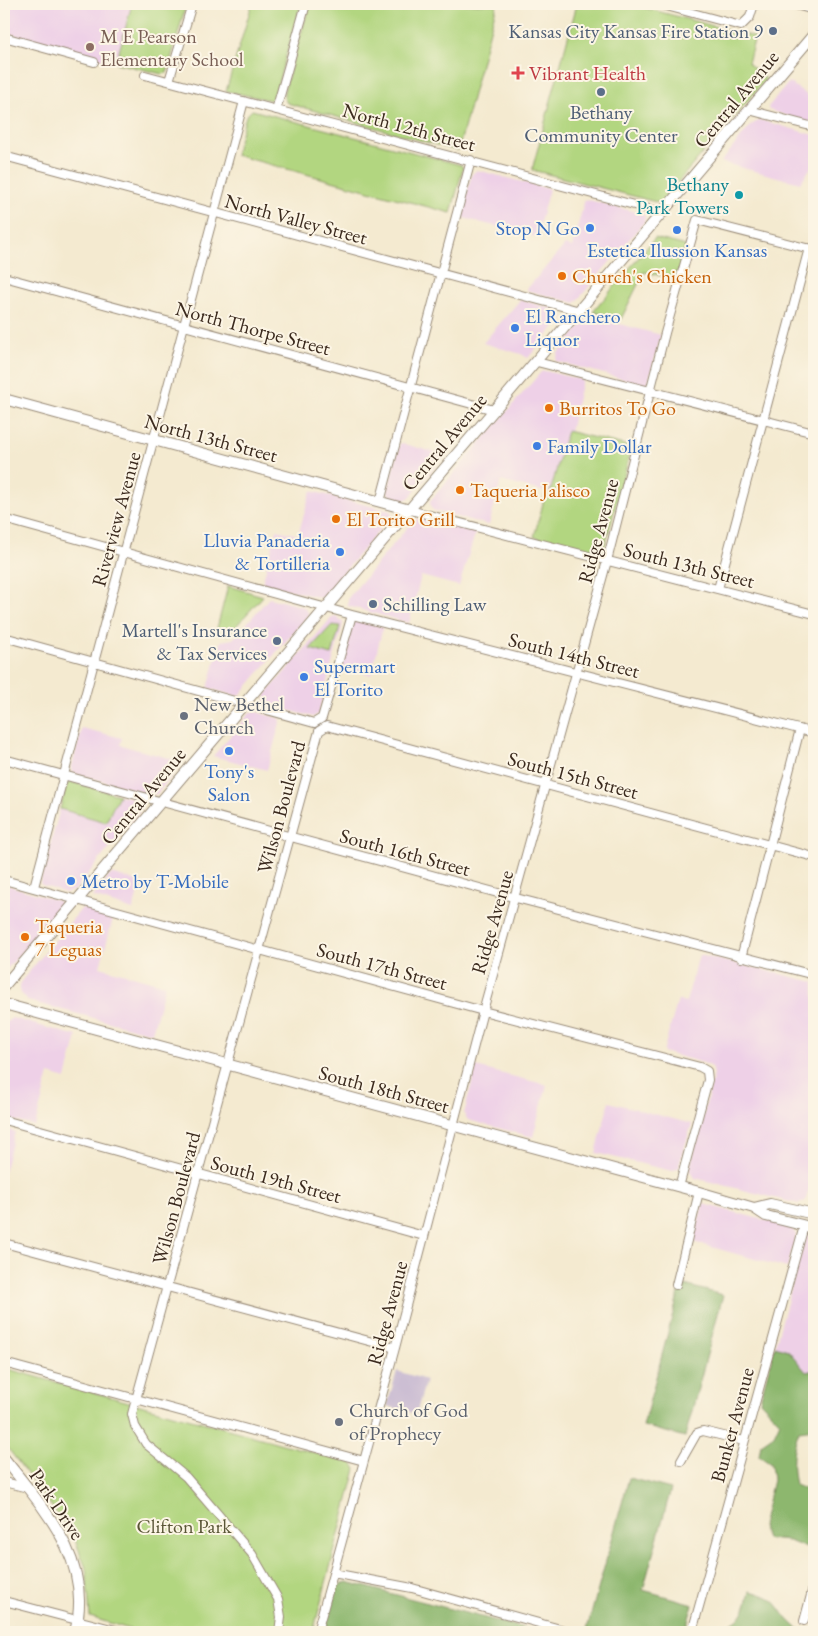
<svg xmlns="http://www.w3.org/2000/svg" width="818" height="1636" font-family="'EB Garamond',serif">
<style>
.built{fill:#eed0e7}
.industrial{fill:#ccbed3}
.green{fill:#b2d680;stroke:#76804f}
.forest{fill:#8db76e;stroke:#647046}
.lines{fill:none;stroke-linecap:round;stroke-linejoin:round}
.street-casing{stroke:#988a77;stroke-width:10}
.secondary-casing{stroke:#988a77;stroke-width:12}
.street{stroke:#fff;stroke-width:8}
.secondary{stroke:#fff;stroke-width:10}
.service-dot{fill:#5c6f8a;stroke:#fcf5e5;stroke-width:2}
.education-dot{fill:#8d6e63;stroke:#fcf5e5;stroke-width:2}
.health-dot{fill:#e0444e;stroke:#fcf5e5;stroke-width:2}
.culture-dot{fill:#0f9aa8;stroke:#fcf5e5;stroke-width:2}
.shop-dot{fill:#3f7fe0;stroke:#fcf5e5;stroke-width:2}
.food-dot{fill:#e8710a;stroke:#fcf5e5;stroke-width:2}
.worship-dot{fill:#6b7280;stroke:#fcf5e5;stroke-width:2}
.labels{text-anchor:middle;stroke-width:4;stroke-linejoin:round;paint-order:stroke}
.service-label{font-size:20px;fill:#4e5e75;stroke:#fcf5e5;text-anchor:end}
.education-label{font-size:20px;fill:#785e54;stroke:#fcf5e5;text-anchor:start}
.health-label{font-size:20px;fill:#be3a42;stroke:#fcf5e5;text-anchor:start}
.street-label{font-size:20px;fill:#3b2a1e;stroke:#fcf5e5}
.culture-label{font-size:20px;fill:#0d838f;stroke:#fcf5e5;text-anchor:end}
.shop-label{font-size:20px;fill:#366cbe;stroke:#fcf5e5;text-anchor:start}
.food-label{font-size:20px;fill:#c56008;stroke:#fcf5e5;text-anchor:start}
.worship-label{font-size:20px;fill:#5b616d;stroke:#fcf5e5;text-anchor:start}
.park-label{font-size:20px;fill:#595536;stroke:#fcf5e5}
</style>
<rect width="100%" height="100%" fill="#fcf5e5"/>
<filter id="ink" filterUnits="userSpaceOnUse"><feTurbulence type="fractalNoise" baseFrequency=".02" numOctaves="2"/><feDisplacementMap in="SourceGraphic" scale="10" xChannelSelector="R" yChannelSelector="G"/><feConvolveMatrix kernelMatrix="1 2 1 2 8 2 1 2 1" color-interpolation-filters="sRGB"/></filter>
<filter id="wash" filterUnits="userSpaceOnUse"><feTurbulence type="fractalNoise" baseFrequency=".0096" numOctaves="4" result="noise"/><feDisplacementMap in="SourceGraphic" scale="20" xChannelSelector="R" yChannelSelector="G"/><feGaussianBlur stdDeviation="1.12" result="paint"/><feColorMatrix in="noise" values="0 0 0 0 0 0 0 0 0 0 0 0 0 0 0 0 0 1.4 0 .05"/><feComposite in="paint" operator="in"/></filter>
<g filter="url(#wash)">
<rect width="100%" height="100%" fill="#f4ead0"/>
<path class="built" d="M4 4H132L116 63 4 32Z
M789 82 814 100V118L810 123 769 110 768 107Z
M760 120 814 135V163L800 183 721 162 751 125Z
M477 170 549 189 536 237 460 217 472 174Z
M585 199 643 214 645 217 644 222 575 303 526 290 565 245 572 247Z
M520 300 558 310 563 317 528 358 521 354 483 343Z
M589 316 661 335 648 383 645 385 556 361 558 353Z
M545 371 582 380 570 432 567 431 550 493 501 481 489 525 435 511 431 508 430 501 541 372Z
M400 443 445 455 409 498 403 500 391 497 387 491Z
M311 491 390 511 392 515 322 598 262 583 277 530 298 535Z
M421 517 476 531 459 586 421 576 409 623 348 606V598L412 522Z
M269 598 304 607 309 614 240 695 236 696 208 688 221 641 233 639Z
M336 616 343 622 342 628 318 714 313 717 267 704 265 702 266 694 332 617Z
M354 619 383 627 371 675 341 666Z
M256 712 281 719 267 770 213 756 250 713Z
M82 728 122 738 120 745 183 762 157 794H150L73 773 71 770Z
M119 795 140 800 142 808 75 890 66 893 42 885 40 883 60 809 106 822Z
M111 874 141 882 133 910 93 897Z
M7 885 59 901 61 906 59 911 4 972V896Z
M82 908 114 915 100 967 165 985 152 1033 28 1001 20 992V985L23 979Z
M699 955 814 982V1175L805 1201 799 1204 695 1178 691 1174 690 1167 714 1074 712 1067 704 1063 663 1052 678 1000 686 1002Z
M12 1018 77 1036 66 1079 49 1074 35 1126 4 1118V1026L5 1023Z
M476 1067 547 1085 533 1137 468 1120 464 1114Z
M609 1102 692 1124 678 1168 672 1171 596 1153Z
M4 1128 15 1132 4 1173Z
M703 1204 787 1226 793 1230 796 1235 787 1268 693 1242Z
M807 1231 814 1232V1370L806 1372 788 1350 775 1346Z"/>
<path class="industrial" d="M397 1371 426 1380 416 1414 387 1406Z"/>
<path class="green" d="M132 4 186 5 167 73 162 74 116 63Z
M252 4H301L274 97 270 100 226 91Z
M310 4H497L458 151 287 103 284 98V91Z
M577 4H630L755 37 748 63 766 79 660 203 532 170Z
M252 110 461 165 463 168 451 213 235 155 246 116Z
M655 238 686 246 677 279 644 272 621 319 593 312Z
M567 431 632 447 602 555 534 537 546 492 550 493Z
M228 586 263 596 228 635 216 632Z
M332 625 340 626 332 655 310 649Z
M71 782 119 795 106 822 60 809 67 784Z
M4 1368 352 1463 356 1469 313 1632H139L90 1617 86 1568 73 1535 4 1443Z"/>
<path class="forest" d="M681 1284 723 1295 685 1437 643 1426Z
M775 1346 788 1350 806 1372 814 1370V1429L799 1431C792 1448 791 1467 795 1485L814 1493V1551L789 1541 766 1539 762 1526 773 1480 771 1464 759 1456 761 1444 774 1435 780 1422 760 1401Z
M629 1478 671 1489 643 1590 693 1604 685 1632H598L587 1629Z
M347 1582 539 1632H323L338 1586Z
M750 1591C783 1599 774 1608 796 1627 801 1631 810 1630 814 1632H713L715 1628C740 1625 745 1614 750 1591Z"/>
</g>
<g filter="url(#ink)">
<g class="lines">
<g class="street-casing">
<path id="street" d="M659 4 741 26 750 17 754 4
M792 4 814 10
M4 37 94 62
M145 75 664 213
M169 81 192 4
M276 110 306 4
M749 110 814 127
M4 156 580 311
M4 277 494 410
M537 362 814 433
M380 502 471 160
M410 510 814 614
M4 519 352 615 814 733
M718 589 809 248
M4 637 314 723 322 718 352 615
M4 759 516 898 814 975
M4 880 483 1011 700 1067 707 1071 708 1080 679 1187
M34 887 244 101
M741 958 800 729
M4 1120 424 1236
M812 1213 814 1204
M4 1243 395 1348
M676 1285 699 1192
M4 1363 364 1461
M681 1461 697 1433 703 1431 744 1441
M4 1482 28 1488
M333 1573 412 1588 571 1632
M4 1601 123 1632
M804 1621 814 1584
M279 1632 281 1617 278 1599 252 1554 186 1477 146 1444 135 1426 132 1414 319 731 327 726 814 857
M317 1632 395 1348 483 1011 607 561 665 333 697 220 814 250
M692 1632 804 1226"/>
</g>
<g class="secondary-casing">
<path id="secondary" d="M4 399 410 510
M4 986 814 34
M4 1004 699 1192 754 1208 766 1216 814 1228
M754 1208 770 1204 814 1214
M4 1458C44 1509 94 1561 75 1632"/>
</g>
<use href="#street" class="street"/>
<use href="#secondary" class="secondary"/>
</g>
</g>
<g class="service-dot">
<circle cx="773" cy="31" r="5"/>
<circle cx="601" cy="92" r="5"/>
<circle cx="373" cy="604" r="5"/>
<circle cx="277" cy="641" r="5"/>
</g>
<circle class="education-dot" cx="90" cy="47" r="5"/>
<path class="health-dot" d="M515.5 65.5h5v5h5v5h-5v5h-5v-5h-5v-5h5z"/>
<circle class="culture-dot" cx="739" cy="195" r="5"/>
<g class="shop-dot">
<circle cx="590" cy="228" r="5"/>
<circle cx="677" cy="230" r="5"/>
<circle cx="515" cy="328" r="5"/>
<circle cx="537" cy="446" r="5"/>
<circle cx="340" cy="552" r="5"/>
<circle cx="304" cy="677" r="5"/>
<circle cx="229" cy="751" r="5"/>
<circle cx="71" cy="881" r="5"/>
</g>
<g class="food-dot">
<circle cx="562" cy="276" r="5"/>
<circle cx="549" cy="408" r="5"/>
<circle cx="460" cy="490" r="5"/>
<circle cx="336" cy="519" r="5"/>
<circle cx="25" cy="937" r="5"/>
</g>
<g class="worship-dot">
<circle cx="184" cy="716" r="5"/>
<circle cx="339" cy="1422" r="5"/>
</g>
<g class="labels">
<g class="service-label">
<text x="763" y="38">Kansas City Kansas Fire Station 9</text>
<text x="601" y="119" text-anchor="middle">Bethany<tspan x="601" dy="23">Community Center</tspan></text>
<text x="383" y="611" text-anchor="start">Schilling Law</text>
<text x="267" y="637">Martell's Insurance<tspan x="267" dy="23">&amp; Tax Services</tspan></text>
</g>
<g class="education-label">
<text x="100" y="43">M E Pearson<tspan x="100" dy="23">Elementary School</tspan></text>
</g>
<g class="health-label">
<text x="529" y="80">Vibrant Health</text>
</g>
<g class="street-label">
<text transform="translate(736 99) rotate(-50)" y="7">Central Avenue</text>
<text transform="translate(409 127) rotate(15)" y="7">North 12th Street</text>
<text transform="translate(296 219) rotate(15)" y="7">North Valley Street</text>
<text transform="translate(253 328) rotate(15)" y="7">North Thorpe Street</text>
<text transform="translate(211 438) rotate(15)" y="7">North 13th Street</text>
<text transform="translate(444 442) rotate(-50)" y="7">Central Avenue</text>
<text transform="translate(116 519) rotate(-75)" y="7">Riverview Avenue</text>
<text transform="translate(598 531) rotate(-75)" y="7">Ridge Avenue</text>
<text transform="translate(689 565) rotate(14)" y="7">South 13th Street</text>
<text transform="translate(574 655) rotate(14)" y="7">South 14th Street</text>
<text transform="translate(573 775) rotate(15)" y="7">South 15th Street</text>
<text transform="translate(143 796) rotate(-50)" y="7">Central Avenue</text>
<text transform="translate(281 807) rotate(-75)" y="7">Wilson Boulevard</text>
<text transform="translate(405 852) rotate(15)" y="7">South 16th Street</text>
<text transform="translate(492 922) rotate(-74)" y="7">Ridge Avenue</text>
<text transform="translate(382 966) rotate(15)" y="7">South 17th Street</text>
<text transform="translate(384 1089) rotate(15)" y="7">South 18th Street</text>
<text transform="translate(276 1179) rotate(15)" y="7">South 19th Street</text>
<text transform="translate(176 1198) rotate(-75)" y="7">Wilson Boulevard</text>
<text transform="translate(387 1313) rotate(-75)" y="7">Ridge Avenue</text>
<text transform="translate(732 1425) rotate(-75)" y="7">Bunker Avenue</text>
<text transform="translate(57 1504) rotate(56)" y="7">Park Drive</text>
</g>
<g class="culture-label">
<text x="729" y="191">Bethany<tspan x="729" dy="23">Park Towers</tspan></text>
</g>
<g class="shop-label">
<text x="580" y="235" text-anchor="end">Stop N Go</text>
<text x="677" y="257" text-anchor="middle">Estetica Ilussion Kansas</text>
<text x="525" y="323">El Ranchero<tspan x="525" dy="23">Liquor</tspan></text>
<text x="547" y="453">Family Dollar</text>
<text x="330" y="547" text-anchor="end">Lluvia Panaderia<tspan x="330" dy="23">&amp; Tortilleria</tspan></text>
<text x="314" y="673">Supermart<tspan x="314" dy="23">El Torito</tspan></text>
<text x="229" y="778" text-anchor="middle">Tony's<tspan x="229" dy="23">Salon</tspan></text>
<text x="81" y="888">Metro by T-Mobile</text>
</g>
<g class="food-label">
<text x="572" y="283">Church's Chicken</text>
<text x="559" y="415">Burritos To Go</text>
<text x="470" y="497">Taqueria Jalisco</text>
<text x="346" y="526">El Torito Grill</text>
<text x="35" y="933">Taqueria<tspan x="35" dy="23">7 Leguas</tspan></text>
</g>
<g class="worship-label">
<text x="194" y="711">New Bethel<tspan x="194" dy="23">Church</tspan></text>
<text x="349" y="1417">Church of God<tspan x="349" dy="23">of Prophecy</tspan></text>
</g>
<g class="park-label">
<text x="184" y="1533">Clifton Park</text>
</g>
</g>
<rect width="818" height="1636" fill="none" stroke="#fcf5e5" stroke-width="20"/>
</svg>
